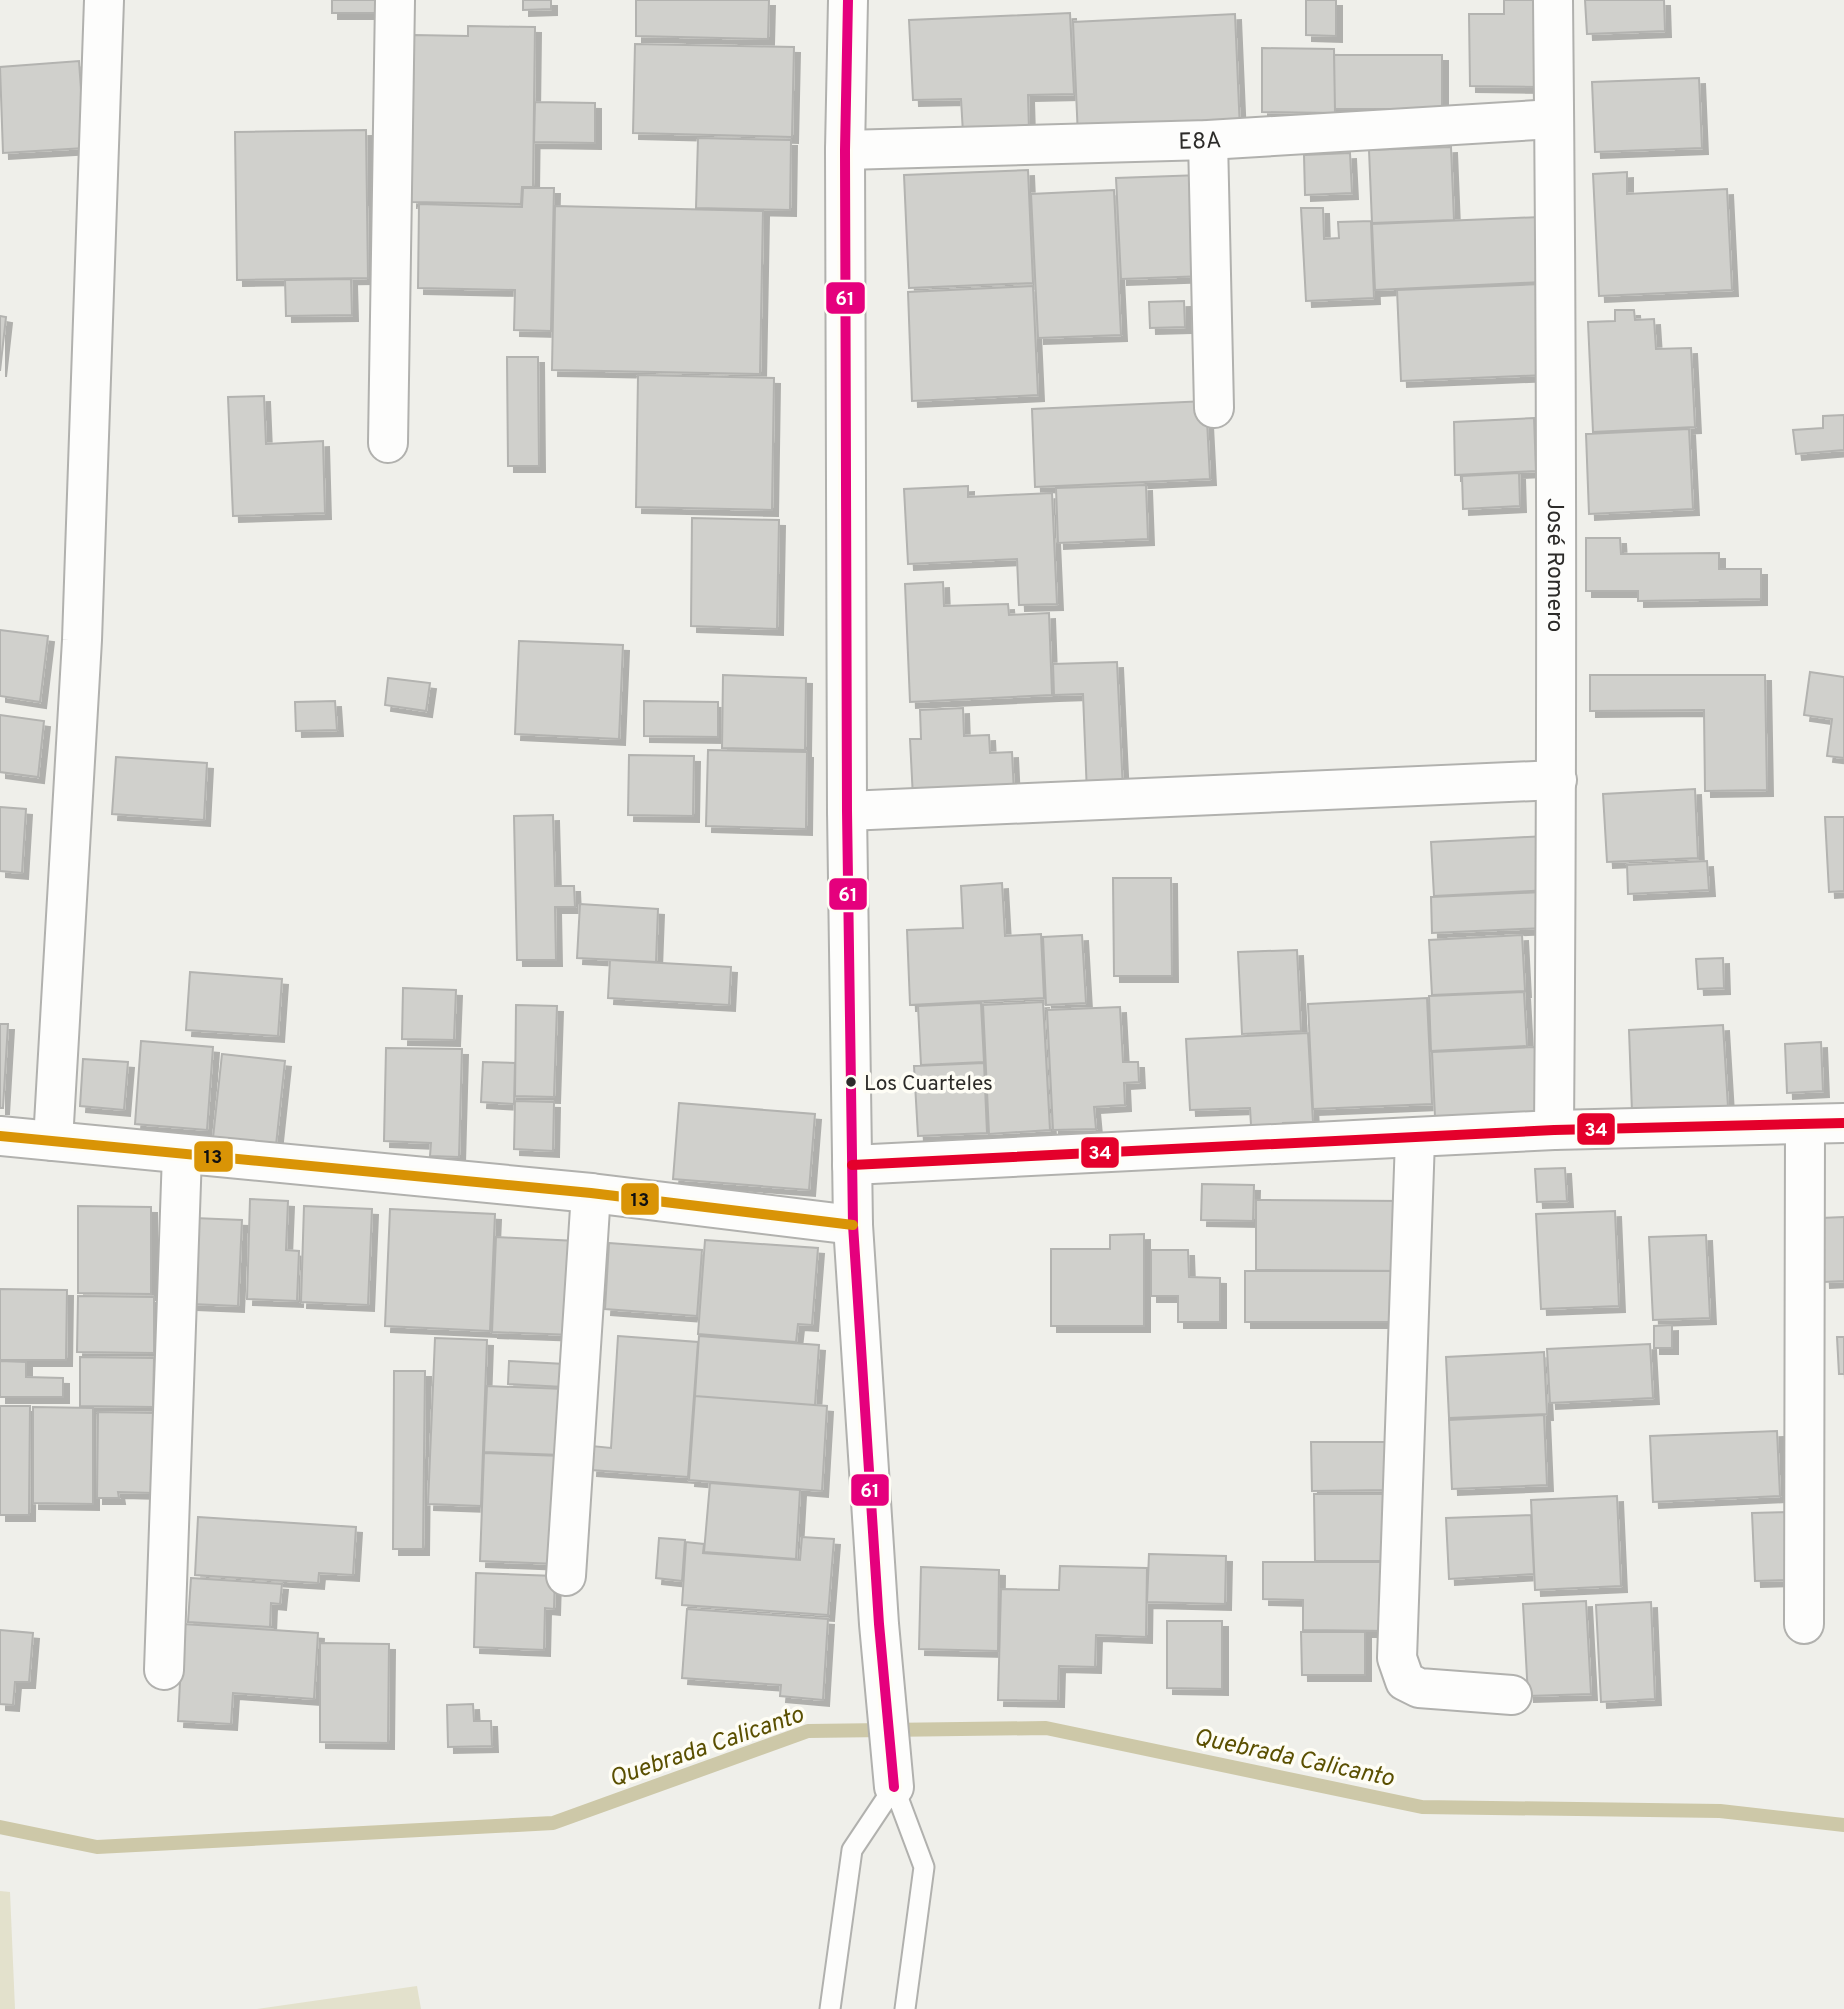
<svg xmlns="http://www.w3.org/2000/svg" width="1844" height="2009" font-family="Overpass,sans-serif">
<style>
.green{fill:#e3e1cc}
.lines{fill:none;stroke-linecap:round;stroke-linejoin:round}
.stream{stroke:#cdc8a8;stroke-width:14}
.building{fill:#d0d0cc;stroke:#b3b3b0;stroke-width:2;filter:url(#shadow)}
.lane-casing{stroke:#b1b1ae;stroke-width:23}
.street-casing{stroke:#b1b1ae;stroke-width:42}
.lane{stroke:#fdfdfc;stroke-width:19}
.street{stroke:#fdfdfc;stroke-width:38}
.bus-1-casing{stroke:#fefdf5;stroke-width:16}
.bus-2-casing{stroke:#fefdf5;stroke-width:16}
.bus-3-casing{stroke:#fefdf5;stroke-width:16}
.bus-1{stroke:#e5007d;stroke-width:10}
.bus-2{stroke:#d99406;stroke-width:10}
.bus-3{stroke:#e4002b;stroke-width:10}
.bus-dot{fill:#2c2b29;stroke:#fefdf5;stroke-width:2.5}
.labels{text-anchor:middle;stroke-width:7;stroke-linejoin:round;paint-order:stroke}
.bus-label{font-size:21px;fill:#2c2b29;stroke:#fefdf5;text-anchor:start}
.street-label{font-size:23px;fill:#2c2b29;stroke:#fefdf5}
.water-label{font-size:24px;font-style:italic;fill:#5a4f00;stroke:#fefdf5}
.line-badge{stroke:#fefdf5;stroke-width:2.5}
.badge-label{font-size:19px;text-anchor:middle;font-weight:bold;fill:#fff}
.pale-badge-label{font-size:19px;text-anchor:middle;font-weight:bold;fill:#111}
</style>
<defs>
<filter id="shadow"><feDropShadow dx="6" dy="6" stdDeviation="0" flood-color="#0004"/></filter>
</defs>
<rect width="100%" height="100%" fill="#efefea"/>
<path class="green" d="M0 1891 10 1892 15 2009H0Z
M417 1986 421 2009H257Z"/>
<g class="lines">
<path class="stream" d="M0 1827 97 1847 553 1823 808 1731 1046 1728 1422 1807 1720 1811 1844 1825"/>
</g>
<path class="building" d="M332 0H380V13H332Z
M523 0H551V9L523 10Z
M636 0H769L768 39 636 36Z
M1306 0H1336V36L1306 35Z
M1504 0H1542V87L1470 86 1469 14H1504Z
M1585 0H1664L1665 31 1587 34Z
M1070 13 1074 94 1028 95 1029 130 963 133 961 99 913 100 909 20Z
M1235 14 1240 130 1078 137 1073 22Z
M468 26 535 27 533 187H522L521 204 411 202 414 35 468 36Z
M635 44 794 47 792 137 633 133Z
M1262 48 1334 49 1335 113 1262 112Z
M1334 55H1442V109H1335Z
M79 61 85 148 3 153 0 67Z
M1699 78 1702 148 1595 152 1592 82Z
M535 102 595 103V143L534 142Z
M366 130 368 278 237 280 235 132Z
M698 138 791 140 790 210 696 208Z
M1451 147 1454 220 1372 223 1369 150Z
M1350 153 1352 193 1305 195 1304 155Z
M1028 170 1033 283 909 288 904 175Z
M1627 172V194L1727 189 1732 290 1599 296 1593 174Z
M1201 175 1206 276 1121 279 1116 178Z
M523 188H554L551 331 514 330 515 290 418 288 419 204 522 207Z
M1114 190 1121 335 1038 338 1031 194Z
M555 206 763 211 760 374 552 370Z
M1301 208H1323L1324 239 1339 238 1338 222 1371 221 1374 298 1306 301Z
M1541 217 1543 282 1375 290 1372 224Z
M351 279 352 315 286 316 285 280Z
M1542 284 1546 375 1401 381 1397 290Z
M1033 286 1038 395 912 401 908 292Z
M1184 301 1185 327 1150 328 1149 302Z
M1615 310H1634L1635 320 1654 319 1656 349 1691 348 1695 427 1593 432 1588 322 1615 321Z
M0 316 6 317 0 371Z
M507 357H538L539 466H508Z
M638 375 774 378 772 510 636 507Z
M264 396 266 444 323 441 325 513 233 516 228 397Z
M1206 401 1210 479 1035 487 1032 409Z
M1844 415V450L1796 454 1793 430 1823 428V416Z
M1534 418 1536 471 1455 475 1454 422Z
M1689 429 1693 509 1589 514 1586 434Z
M1519 473 1520 506 1463 509 1462 476Z
M1146 485 1148 539 1058 543 1056 488Z
M968 486V497L1052 493 1057 604 1019 605 1017 559 908 564 904 489Z
M692 518 779 520 777 629 691 626Z
M1586 538H1620L1621 554 1719 553V569H1761V599L1638 601V591H1586Z
M943 582 944 606 1008 604 1009 615 1049 613 1052 695 910 702 905 584Z
M0 630 48 636 40 702 0 696Z
M519 641 623 645 619 739 515 734Z
M1117 662 1123 791 1087 794 1083 694 1054 695 1053 664Z
M1810 672 1844 677V758L1827 756 1832 719 1804 715Z
M723 675 806 678 805 750 722 748Z
M1590 675H1765L1767 790 1705 791 1704 710 1590 711Z
M388 678 430 683 426 711 385 705Z
M335 701 337 730 296 731 295 702Z
M644 701 718 702V737L644 736Z
M963 708 964 736 989 735 990 753 1012 752 1014 793 913 798 910 739H921L920 710Z
M0 715 44 721 38 777 0 772Z
M708 750 807 752 806 829 706 826Z
M629 755 694 756 693 816 628 815Z
M116 757 207 763 204 820 112 814Z
M1695 789 1698 858 1607 862 1603 794Z
M0 807 26 809 22 873 0 871Z
M553 815 555 886H574L575 907H555L556 960H517L514 816Z
M1825 817H1844V891L1829 892Z
M1547 836 1550 890 1434 896 1431 842Z
M1707 861 1709 890 1628 894 1627 865Z
M1113 878H1171L1172 976H1114Z
M1002 883 1005 936 1041 934 1044 998 910 1005 907 930 963 928 961 886Z
M1543 892 1544 928 1432 933 1431 897Z
M580 904 658 909 656 962 577 958Z
M1082 935 1086 1003 1046 1005 1043 937Z
M1522 935 1525 991 1432 995 1429 940Z
M1297 950 1301 1031 1242 1034 1238 952Z
M1723 958 1724 988 1698 989 1696 959Z
M610 960 731 967 729 1005 608 998Z
M190 972 282 979 278 1036 186 1030Z
M403 988 456 990 454 1040 402 1039Z
M1524 992 1527 1046 1431 1051 1429 996Z
M1427 998 1432 1104 1313 1109 1308 1004Z
M1043 1002 1050 1130 989 1134 983 1005Z
M981 1003 984 1062 921 1065 918 1006Z
M516 1005 557 1006 554 1097 515 1096Z
M1120 1007 1123 1062H1138L1139 1082 1124 1083 1125 1105 1094 1107 1096 1129 1053 1130 1047 1010Z
M0 1024H8L3 1108H0Z
M1723 1025 1728 1107 1632 1112 1629 1030Z
M1308 1033 1313 1122 1283 1123 1284 1141 1252 1142 1250 1108 1190 1110 1186 1039Z
M141 1041 213 1047 207 1130 135 1124Z
M1821 1042 1823 1091 1787 1093 1785 1044Z
M1535 1047 1538 1112 1435 1117 1432 1052Z
M386 1048 462 1049 459 1157 430 1156 431 1143 384 1141Z
M222 1054 285 1061 276 1145 213 1138Z
M83 1059 128 1062 124 1110 80 1106Z
M483 1062 515 1063 514 1104 481 1102Z
M984 1063 987 1133 918 1136 914 1066Z
M515 1101 554 1102 553 1151 514 1149Z
M679 1103 815 1114 809 1190 673 1179Z
M1565 1168 1567 1201 1537 1202 1535 1169Z
M1202 1184 1254 1185 1253 1221 1201 1220Z
M250 1199 288 1201 286 1250 299 1251 297 1301 247 1299Z
M1256 1200 1404 1201 1405 1271 1256 1270Z
M78 1206 151 1207V1294L78 1293Z
M304 1206 372 1209 368 1305 301 1302Z
M390 1209 495 1214 490 1331 385 1326Z
M1615 1211 1619 1306 1541 1309 1536 1214Z
M1844 1217V1281L1824 1282 1821 1218Z
M194 1218 242 1220 238 1306 191 1304Z
M1144 1234V1326H1051V1249H1110V1235Z
M1706 1235 1710 1318 1653 1320 1649 1237Z
M496 1237 577 1241 573 1335 492 1332Z
M705 1240 818 1248 812 1325 798 1324 796 1342 698 1334Z
M609 1243 702 1250 697 1316 605 1309Z
M1151 1250H1188L1189 1277 1220 1278V1322H1178V1296H1151Z
M1245 1271H1403V1322H1245Z
M0 1289 67 1290 66 1360H0Z
M78 1296 154 1297V1353L77 1352Z
M1672 1325V1348H1654V1326Z
M618 1336 698 1342 688 1477 591 1470 592 1446 611 1448Z
M699 1336 819 1345 815 1405 695 1396Z
M1837 1337H1844V1374H1839Z
M435 1338 487 1340 481 1506 428 1504Z
M1650 1344 1653 1398 1550 1403 1547 1349Z
M1544 1352 1547 1414 1449 1418 1446 1357Z
M80 1357 154 1358 153 1407 80 1406Z
M0 1361 26 1362V1377L63 1378V1397H0Z
M509 1361 565 1364 564 1387 508 1384Z
M394 1371H425L423 1549H393Z
M487 1386 565 1389 562 1455 484 1452Z
M695 1396 827 1406 822 1491 689 1480Z
M0 1406H30L29 1515H0Z
M33 1407 93 1408V1504L33 1503Z
M98 1412 155 1413 154 1493 118 1492 119 1498H97Z
M1544 1415 1547 1485 1452 1489 1449 1420Z
M1777 1431 1780 1496 1653 1502 1650 1436Z
M1311 1442H1388V1490L1312 1491Z
M484 1453 562 1456 558 1564 480 1561Z
M710 1483 800 1490 796 1559 704 1552Z
M1314 1494H1393V1561H1315Z
M1617 1496 1621 1586 1535 1590 1531 1500Z
M1789 1512 1791 1580 1755 1581 1752 1513Z
M1531 1515 1534 1574 1449 1579 1446 1518Z
M198 1517 356 1527 353 1575 319 1573 318 1583 195 1575Z
M802 1537 834 1539 828 1615 682 1605 686 1542 704 1544 703 1553 800 1560Z
M659 1538 685 1540 682 1581 656 1578Z
M1149 1554 1226 1556 1225 1604 1147 1602Z
M1263 1562H1393L1392 1631 1303 1630V1600L1263 1599Z
M1060 1566 1147 1568 1146 1637 1096 1635 1095 1667 1059 1666 1058 1701 998 1700 1001 1589 1059 1590Z
M921 1567 999 1570 998 1651 919 1649Z
M476 1573 555 1576 554 1609 545 1608 544 1650 474 1647Z
M191 1578 282 1584 280 1604 271 1603 270 1627 188 1622Z
M1586 1601 1591 1694 1528 1696 1523 1604Z
M1651 1602 1655 1699 1601 1702 1596 1605Z
M687 1609 828 1619 823 1700 780 1696 781 1685 682 1678Z
M1167 1621H1222V1689L1167 1688Z
M183 1624 318 1633 314 1699 233 1693 231 1724 178 1721Z
M0 1630 33 1633 29 1682H15L13 1705 0 1704Z
M1301 1632H1365V1675H1302Z
M320 1643 389 1644 388 1743 320 1742Z
M473 1704 474 1721H491L492 1746 448 1747 447 1705Z"/>
<g class="lines">
<g class="lane-casing">
<path id="lane" d="M894 1787 924 1867 905 2009
M830 2009 852 1850 894 1787"/>
</g>
<g class="street-casing">
<g id="street">
<path d="M848 0 845 150 847 811 853 1225 879 1624 894 1787"/>
<path id="s1" d="M1553 0C1557 377 1557 754 1554 1130"/>
<path d="M1208 140 1214 408"/>
<path id="s2" d="M845 150 1208 140 1554 119"/>
<path d="M388 443 395 0"/>
<path d="M847 811 1557 780"/>
<path d="M0 1136 591 1193 853 1225"/>
<path d="M1415 1139 1397 1658 1405 1681 1419 1688 1512 1695"/>
<path d="M53 1141 82 640 104 0"/>
<path d="M852 1165 1554 1130 1844 1123"/>
<path d="M566 1576 591 1193"/>
<path d="M1804 1624 1805 1125"/>
<path d="M164 1670 182 1154"/>
</g>
</g>
<use href="#lane" class="lane"/>
<use href="#street" class="street"/>
<g class="bus-1-casing">
<path id="bus-1" d="M848 0 845 150 847 811 853 1225 879 1624 894 1787"/>
</g>
<g class="bus-2-casing">
<path id="bus-2" d="M0 1136 591 1193 853 1225"/>
</g>
<g class="bus-3-casing">
<path id="bus-3" d="M852 1165 1554 1130 1844 1123"/>
</g>
<use href="#bus-1" class="bus-1"/>
<use href="#bus-2" class="bus-2"/>
<use href="#bus-3" class="bus-3"/>
</g>
<circle class="bus-dot" cx="851" cy="1082" r="6"/>
<g class="labels">
<g class="bus-label">
<text x="864" y="1090">Los Cuarteles</text>
</g>
<g class="street-label">
<text dy="8" stroke="none"><textPath href="#s2" startOffset="355">E8A</textPath></text>
<text dy="8" stroke="none"><textPath href="#s1" startOffset="565">José Romero</textPath></text>
</g>
<g class="water-label">
<text transform="translate(706 1746) rotate(-19)" y="8">Quebrada Calicanto</text>
<text transform="translate(1294 1757) rotate(12)" y="8">Quebrada Calicanto</text>
</g>
</g>
<g class="line-badge">
<rect x="825" y="281" width="41" height="34" rx="7" fill="#e5007d"/>
<rect x="828" y="877" width="40" height="34" rx="7" fill="#e5007d"/>
<rect x="1576" y="1112" width="40" height="34" rx="7" fill="#e4002b"/>
<rect x="1080" y="1136" width="40" height="33" rx="7" fill="#e4002b"/>
<rect x="193" y="1140" width="41" height="33" rx="7" fill="#d99406"/>
<rect x="620" y="1182" width="40" height="34" rx="7" fill="#d99406"/>
<rect x="850" y="1473" width="40" height="34" rx="7" fill="#e5007d"/>
</g>
<g class="badge-label">
<text x="845" y="305">61</text>
<text x="848" y="901">61</text>
<text x="1596" y="1136">34</text>
<text x="1100" y="1159">34</text>
<text x="870" y="1497">61</text>
</g>
<g class="pale-badge-label">
<text x="213" y="1163">13</text>
<text x="640" y="1206">13</text>
</g>
</svg>
